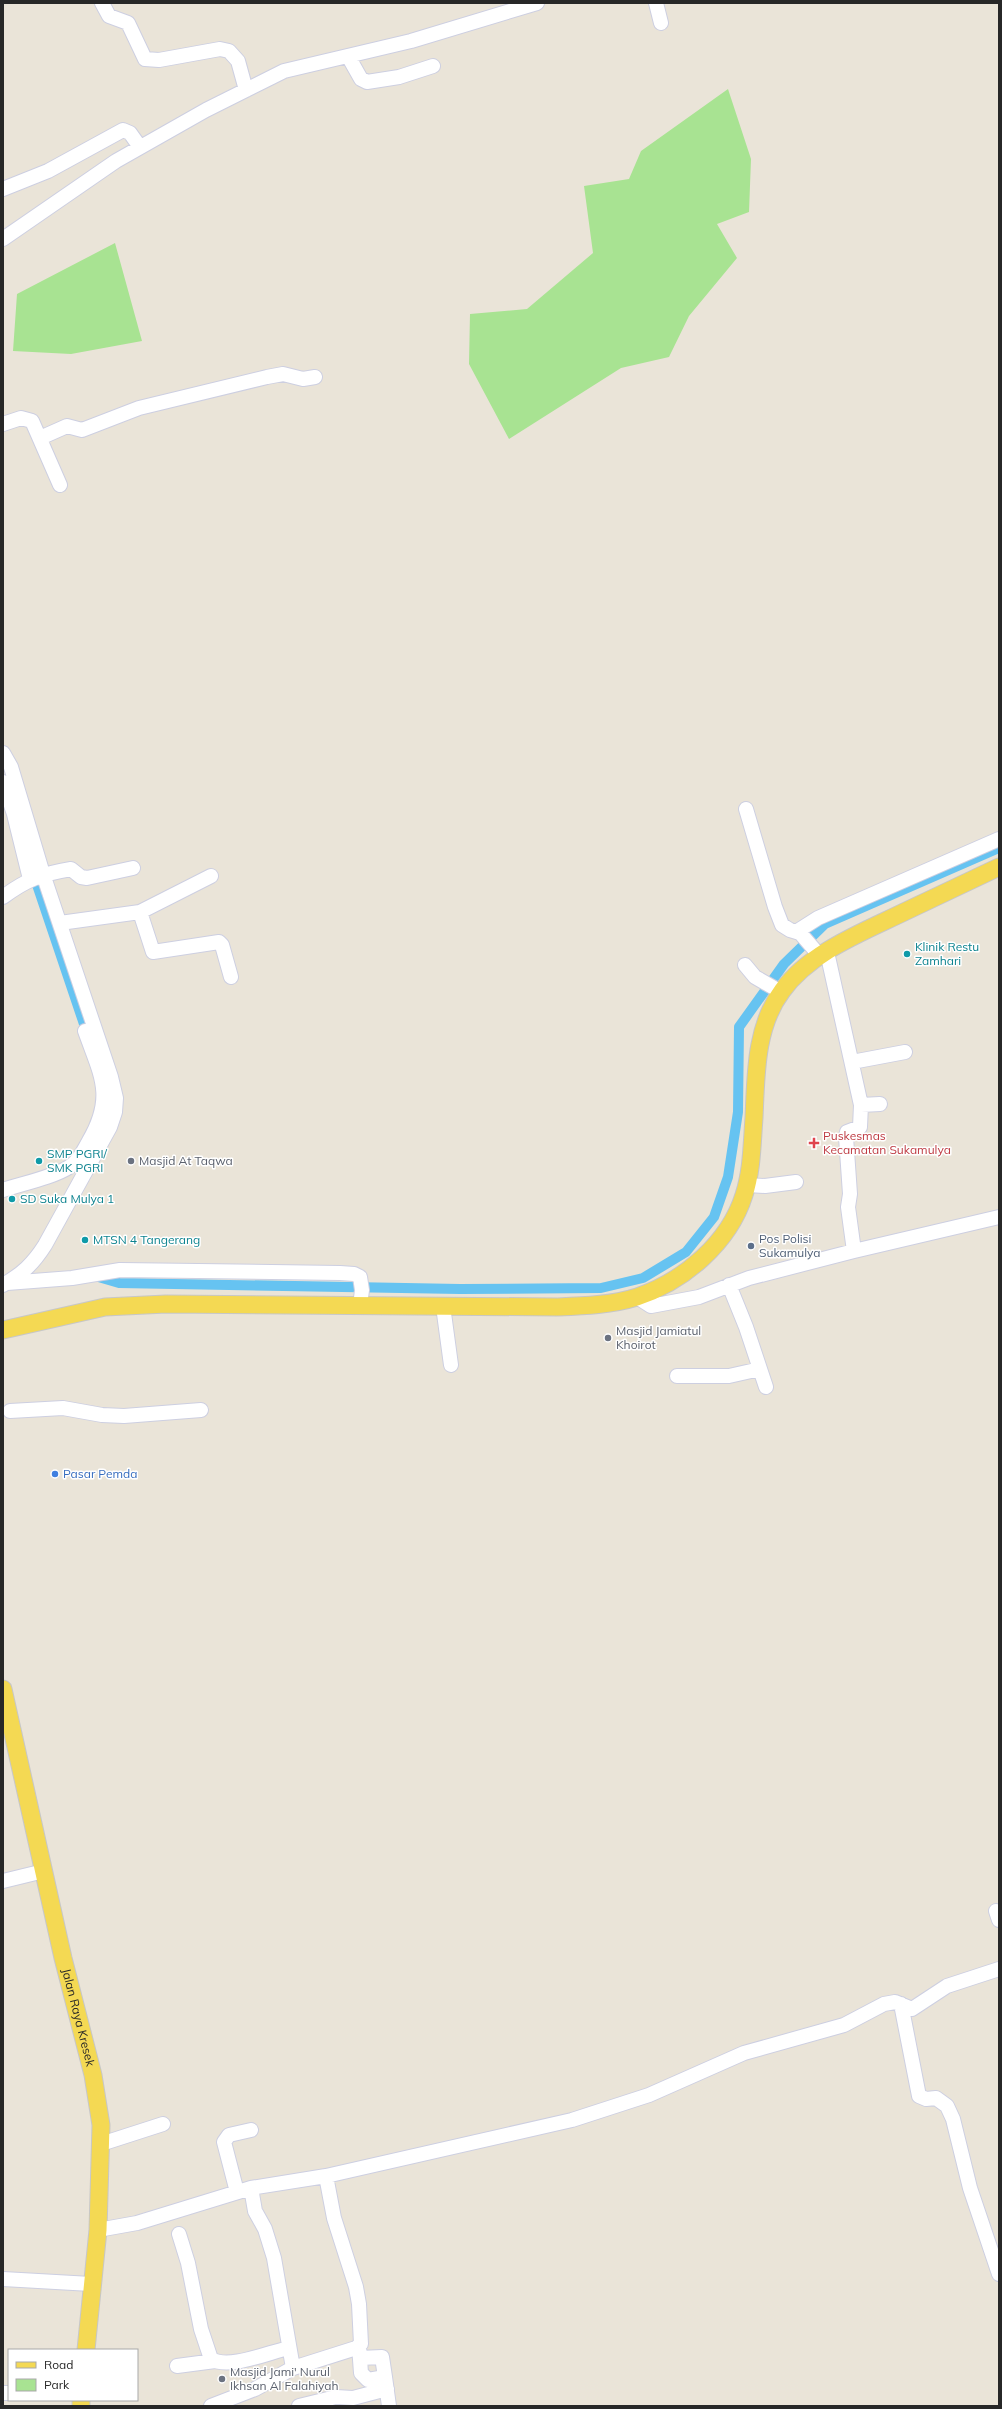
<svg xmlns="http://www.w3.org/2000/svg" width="1002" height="2409" font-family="Mulish,sans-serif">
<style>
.green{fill:#a8e392}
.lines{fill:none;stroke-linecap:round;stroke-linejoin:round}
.canal{stroke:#66c3f1;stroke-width:10}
.minor-casing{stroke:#cdcfe1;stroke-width:16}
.major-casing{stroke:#c7c7c7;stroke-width:19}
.minor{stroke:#fff;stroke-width:14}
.major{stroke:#f4d953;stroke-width:17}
.culture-dot{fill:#0f9aa8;stroke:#fff;stroke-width:1.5}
.health-dot{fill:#e0444e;stroke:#fff;stroke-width:1.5}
.worship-dot{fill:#6b7280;stroke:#fff;stroke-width:1.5}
.service-dot{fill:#5c6f8a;stroke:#fff;stroke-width:1.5}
.shop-dot{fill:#3f7fe0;stroke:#fff;stroke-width:1.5}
.labels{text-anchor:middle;stroke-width:3;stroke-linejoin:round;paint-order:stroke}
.culture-label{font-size:12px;fill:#0d838f;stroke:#fff;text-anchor:start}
.health-label{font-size:12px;fill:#be3a42;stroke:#fff;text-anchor:start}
.worship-label{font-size:12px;fill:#5b616d;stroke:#fff;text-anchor:start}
.service-label{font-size:12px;fill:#4e5e75;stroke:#fff;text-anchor:start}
.shop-label{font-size:12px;fill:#366cbe;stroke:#fff;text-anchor:start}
.street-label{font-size:12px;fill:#272727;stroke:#fff}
</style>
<rect width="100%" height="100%" fill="#eae4d8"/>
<path class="green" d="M728 89 751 159 749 212 717 224 737 258 689 316 669 357 621 368 509 439 469 364 470 314 527 309 593 253 584 186 629 179 641 151Z
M115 243 142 341 71 354 13 351 17 294Z"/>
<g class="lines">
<path class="canal" d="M33 873 88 1036
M95 1276 119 1283 460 1289 601 1288 643 1278 686 1252 714 1217 728 1177 738 1112 739 1027 784 964 825 924 999 848"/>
<g class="minor-casing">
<path id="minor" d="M102 3 109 16 128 23 145 59 159 60 220 49 229 51 238 61 246 90
M656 3 661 23
M348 56 361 79 367 82 399 77 433 66
M3 189 48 171 123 130 130 133 140 147
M3 239 116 161 206 110 284 71 411 41 537 3
M3 424 21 418 32 421 60 485
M40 438 67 426 82 430 139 408 267 377 283 374 303 379 315 377
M3 753 11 767 43 874 111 1077 116 1098 115 1112 110 1127 45 1245C33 1264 22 1274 3 1285
M3 782 14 814 30 879
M746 809 775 907 782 925 790 930 800 933 820 956
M3 897C27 879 42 874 71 869L81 877 87 878 133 868
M140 912 211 876
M60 923 140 912 153 952 219 942 222 945 231 977
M796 932 818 918 999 839
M827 952 861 1105 860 1127 847 1132 846 1137 850 1194 848 1207 854 1251
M745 965 755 977 781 992
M852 1062 905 1052
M861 1105 880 1104
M747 1185 765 1186 796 1182
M3 1190C21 1184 54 1177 69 1167 79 1161 84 1150 89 1141 115 1096 101 1076 85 1031
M7 1283 72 1278 120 1270 340 1273 354 1274 360 1277 362 1290 360 1306
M729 1285 746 1327 766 1387
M637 1297 651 1306 699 1297 749 1278 854 1251 999 1217
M443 1306 451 1365
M677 1376H729L760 1369
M10 1411 63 1408 102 1415 124 1416 201 1410
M3 1881 44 1871
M996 1911 999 1920
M901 2004 919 2096 926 2099 936 2098 947 2106 953 2119 970 2188 999 2274
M101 2144 163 2124
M237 2192 224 2142 229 2135 251 2130
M98 2230 137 2223 251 2188 326 2176 572 2120 649 2095 744 2053 844 2025 884 2004 895 2002 912 2009 947 1986 999 1969
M179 2234 188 2263 201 2329 211 2359C229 2370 269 2352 289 2348
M3 2279 91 2284
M359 2346 361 2373 368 2380 385 2377 389 2406
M360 2358 382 2357 385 2377
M177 2366 215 2361
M293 2368 356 2348 361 2344 359 2304 356 2287 334 2218 326 2176
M3 2393H9
M211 2406 255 2389 293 2368 274 2258 265 2229 255 2211 251 2188
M299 2406 336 2397 353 2398 387 2389"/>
</g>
<g class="major-casing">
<g id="major">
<path d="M3 1330 105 1307 166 1304 557 1307C583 1306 612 1305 637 1297 684 1281 729 1243 744 1195 752 1171 752 1143 754 1118 756 1076 755 1027 782 991 810 952 863 932 904 912 936 897 967 882 999 867"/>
<path id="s1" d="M3 1689 63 1958 93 2075 101 2125 98 2230 86 2350"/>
<path d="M81 2406V2400"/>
</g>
</g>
<use href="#minor" class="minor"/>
<use href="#major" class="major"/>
</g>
<g class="culture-dot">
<circle cx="907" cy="954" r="4"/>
<circle cx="39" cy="1161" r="4"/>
<circle cx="12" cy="1199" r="4"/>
<circle cx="85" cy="1240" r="4"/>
</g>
<path class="health-dot" d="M812 1137h4v4h4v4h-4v4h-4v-4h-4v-4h4z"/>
<g class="worship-dot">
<circle cx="131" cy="1161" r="4"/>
<circle cx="608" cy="1338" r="4"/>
<circle cx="222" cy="2379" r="4"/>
</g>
<circle class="service-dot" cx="751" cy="1246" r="4"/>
<circle class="shop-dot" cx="55" cy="1474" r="4"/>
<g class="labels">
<g class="culture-label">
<text x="915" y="951">Klinik Restu<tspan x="915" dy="14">Zamhari</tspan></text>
<text x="47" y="1158">SMP PGRI/<tspan x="47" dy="14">SMK PGRI</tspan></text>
<text x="20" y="1203">SD Suka Mulya 1</text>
<text x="93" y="1244">MTSN 4 Tangerang</text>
</g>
<g class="health-label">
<text x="823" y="1140">Puskesmas<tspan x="823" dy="14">Kecamatan Sukamulya</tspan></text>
</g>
<g class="worship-label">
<text x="139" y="1165">Masjid At Taqwa</text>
<text x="616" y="1335">Masjid Jamiatul<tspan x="616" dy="14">Khoirot</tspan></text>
<text x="230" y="2376">Masjid Jami' Nurul<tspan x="230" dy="14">Ikhsan Al Falahiyah</tspan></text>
</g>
<g class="service-label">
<text x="759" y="1243">Pos Polisi<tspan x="759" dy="14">Sukamulya</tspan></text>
</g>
<g class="shop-label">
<text x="63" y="1478">Pasar Pemda</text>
</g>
<g class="street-label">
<text dy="4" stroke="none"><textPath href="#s1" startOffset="337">Jalan Raya Kresek</textPath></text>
</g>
</g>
<rect width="1002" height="2409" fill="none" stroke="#272727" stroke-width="8"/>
<rect x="8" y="2349" width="130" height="52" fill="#ffffff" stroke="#a9a9a9"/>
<rect x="16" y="2362" width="20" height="6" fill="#f4d953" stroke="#a9a9a9"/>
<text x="44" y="2369" font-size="12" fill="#272727">Road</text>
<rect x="16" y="2379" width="20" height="12" fill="#a8e392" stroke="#a9a9a9"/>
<text x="44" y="2389" font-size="12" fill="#272727">Park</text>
</svg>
